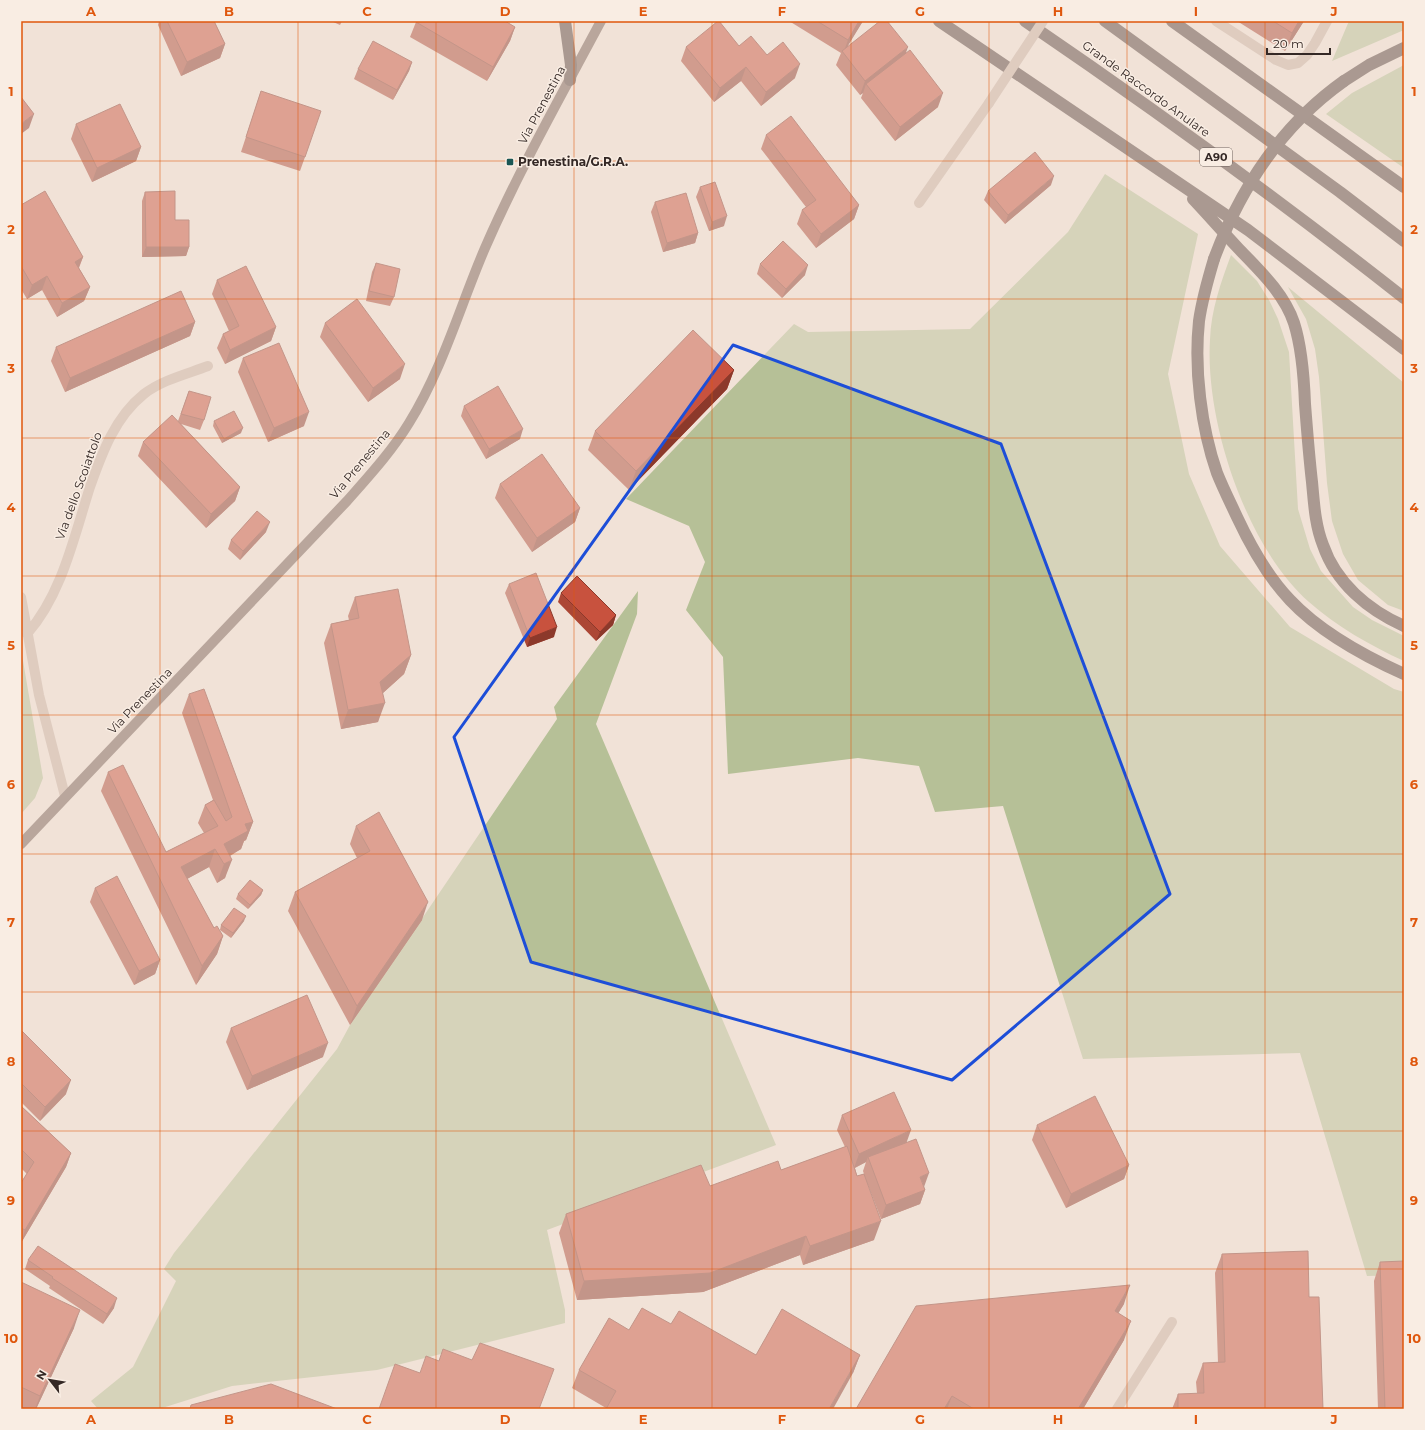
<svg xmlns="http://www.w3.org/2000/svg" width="1425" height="1430" font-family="Montserrat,sans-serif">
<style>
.green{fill:#b6c097}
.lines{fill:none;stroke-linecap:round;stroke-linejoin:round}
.minor{stroke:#c9b1a3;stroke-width:10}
.major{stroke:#765e56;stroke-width:10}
.highway{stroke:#55413c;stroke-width:12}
.minor-bridge{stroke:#c9b1a3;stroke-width:10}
.highway-bridge{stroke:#55413c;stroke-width:12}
.wall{fill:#ac4735;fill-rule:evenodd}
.shaded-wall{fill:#8c392b}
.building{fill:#c8523e;stroke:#8c392b}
.marked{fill:none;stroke:#1d4ed8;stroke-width:3;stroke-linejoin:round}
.grid{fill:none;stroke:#df570d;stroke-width:1;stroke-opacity:0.55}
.poi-dot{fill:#1a5654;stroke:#f9ede3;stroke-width:1.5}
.labels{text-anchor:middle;stroke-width:3;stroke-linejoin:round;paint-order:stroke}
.shield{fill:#f9ede3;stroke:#6f635e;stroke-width:1}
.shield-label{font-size:11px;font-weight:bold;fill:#342825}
.street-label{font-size:12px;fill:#342825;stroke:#f9ede3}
.poi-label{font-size:12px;font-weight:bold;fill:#342825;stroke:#f9ede3;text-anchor:start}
.neatline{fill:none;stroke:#df570d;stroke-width:1.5}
.grid-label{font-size:13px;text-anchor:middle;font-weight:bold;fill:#df570d}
</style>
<rect width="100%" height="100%" fill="#f1e2d7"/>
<path class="green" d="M1349 21H1404V30L1332 61Z
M1404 65V168L1326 114 1352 93Z
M1105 174 1198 234 1168 374 1189 474 1220 546 1290 627 1394 689 1404 692V1275L1367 1276 1300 1053 1083 1059 1003 806 935 812 919 766 858 758 728 774 723 657 686 610 705 562 689 526 626 499 794 324 808 332 970 329 1068 232Z
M1231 255 1257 281 1269 300 1278 319 1289 352 1298 509 1310 549 1321 571 1353 607 1372 620 1404 636V661C1371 646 1336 626 1309 602 1246 547 1205 421 1210 340 1211 310 1221 282 1231 255Z
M1288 287 1404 383V611L1388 605 1358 580 1343 554 1332 521 1327 483 1319 377 1315 349 1306 319Z
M638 591 637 614 596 724 776 1145 547 1230 565 1310V1323L377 1370 232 1386 159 1409H98L91 1401 133 1367 176 1281 164 1269 174 1253 337 1049 350 1025 557 719 554 707Z
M21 649 43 778 35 798 21 814Z"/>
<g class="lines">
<path class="minor" d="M1216 21 1276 60 1288 65 1298 63 1307 55 1315 43 1327 21
M919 203 989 103
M21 597 39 695 65 796
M27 634C62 594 74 537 90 487 102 453 115 417 144 394 162 380 187 374 208 366
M1117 1409 1172 1322"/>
<path class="major" d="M21 844 347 501C369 476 392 451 409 423 443 368 460 306 485 248 519 170 561 96 601 21"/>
<path class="highway" d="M565 21 571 65 570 80
M939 21 1248 230 1404 349
M1025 21C1154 109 1281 201 1404 298
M1105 21 1340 192 1404 241
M1172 21 1404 187
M1344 81 1369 65 1404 48
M1193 199C1208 215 1223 232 1238 248 1259 270 1284 293 1294 323 1302 348 1304 377 1305 404 1307 430 1309 456 1312 482 1314 503 1315 525 1323 545 1336 583 1368 610 1404 626
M1214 259C1208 279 1202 300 1199 321 1194 369 1201 427 1217 473 1223 488 1230 502 1237 517 1251 547 1268 577 1290 600 1320 632 1364 656 1404 674"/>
<path class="minor-bridge" d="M989 103 1043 21"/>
<path class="highway-bridge" d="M1214 259C1240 189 1282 125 1344 81"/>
</g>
<path class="wall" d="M159 21H214L225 44 220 58 181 76 158 25Z
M331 21H342L340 25Z
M789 21H863L847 46 906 53 938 107 895 141 861 98 863 93 860 95 836 65 841 53Z
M1237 21H1304L1285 51Z
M416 22 515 27 510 41 487 81 410 37Z
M739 46 767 55 795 78 761 106 741 81 714 102 681 61 686 47Z
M412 62 409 71 393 100 354 79 358 69Z
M261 91 305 157 300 171 241 152Z
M76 124 141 147 136 161 92 182 71 139Z
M766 135 859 205 854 219 816 248 797 224 802 210 806 207 761 149Z
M1051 185 1005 224 984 200 988 191Z
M700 187 724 226 709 231 696 197Z
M145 192 175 220 189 247 186 256 142 257V201Z
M655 202 698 233 695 243 663 252 651 212Z
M21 205 83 257 79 268 90 287 84 301 57 317 42 290 27 299 21 289Z
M376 263 394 297 390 306 366 301 372 272Z
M760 264 805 275 782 298 757 274Z
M217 280 276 327 271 341 225 364 217 348 223 334 229 331 212 294Z
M195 322 190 336 65 392 51 361 56 347Z
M325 323 400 379 368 402 320 337Z
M243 358 304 426 268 442 238 372Z
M734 370 727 389 629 490 588 450 595 431Z
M189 391 204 420 200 430 181 424 240 487 235 501 206 528 138 456 143 442 178 421Z
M464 406 520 439 486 459 461 416Z
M214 421 241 433 222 443 213 426Z
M500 484 580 508 575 522 532 552 495 498Z
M266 532 240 560 228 549 231 540Z
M509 584 554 637 527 647 505 593Z
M561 593 616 615 613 625 596 641 558 602Z
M355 597 411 655 404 674 383 693 378 722 341 729 324 643 331 624 349 620 348 616Z
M189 694 253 822 246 840 244 841 241 849 230 856 225 878 217 883 209 867 187 879 214 928 223 936 217 954 196 985 101 791 108 772 166 852 204 833 198 823 205 805 213 800 182 713Z
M356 826 422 920 350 1025 288 911 295 892 357 858 350 844Z
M95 888 160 960 155 974 134 985 90 902Z
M263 890 261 895 248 909 236 899 238 894Z
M244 921 231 938 220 930 221 925Z
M231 1028 323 1057 247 1090 226 1042Z
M21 1030 66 1094 40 1121 21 1102Z
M21 1106 71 1153 66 1167 21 1243V1183L27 1174 21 1168Z
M842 1115 907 1142 925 1190 920 1204 881 1219 868 1185 874 1240 803 1265 800 1255 703 1292 577 1300 559 1233 566 1214 710 1186 781 1170 845 1147 837 1130ZM866 1162 863 1171 864 1174 857 1176 855 1168Z
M1037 1125 1129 1165 1124 1179 1066 1208 1032 1140Z
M1222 1254 1309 1297 1323 1409 1197 1393 1196 1382 1203 1363H1218L1215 1273Z
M28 1260 114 1308 103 1324 49 1288 50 1286 25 1269Z
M1380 1262 1404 1409H1378L1374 1281Z
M21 1282 74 1328 36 1409H21Z
M1124 1304 1118 1313 1124 1340 1083 1409H856Z
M671 1324 756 1355H860L853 1373 606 1408 572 1388 579 1370 629 1330Z
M1178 1394V1409H1172Z"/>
<path class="shaded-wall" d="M859 21H863L843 54 848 40Z
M1299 21H1304L1285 51 1292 33Z
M515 27 510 41 487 81 493 67Z
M225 44 220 58 181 76 187 62Z
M908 47 903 61 866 84 863 93 860 95 865 81Z
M412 62 409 71 393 100 397 90Z
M800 64 795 78 761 106 766 92Z
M746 67 741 81 714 102 720 88Z
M943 93 938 107 895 141 900 127Z
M34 114 29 128 21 134V124Z
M141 147 136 161 92 182 97 168Z
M1054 176 1051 185 1005 224 1008 215Z
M859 205 854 219 816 248 821 234Z
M727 216 724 226 709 231 712 222Z
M698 233 695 243 663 252 667 243Z
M146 247H189L186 256 142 257Z
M83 257 77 271 75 262Z
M808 265 805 275 782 298 786 289Z
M47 276 42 290 27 299 32 285Z
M90 287 84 301 57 317 62 303Z
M195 322 190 336 65 392 70 378Z
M276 327 271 341 225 364 230 350Z
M405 364 400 379 368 402 373 388Z
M734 370 727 389 629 490 636 471Z
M309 412 304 426 268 442 274 428Z
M243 428 241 433 222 443 224 439Z
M523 429 520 439 486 459 489 449Z
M240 487 235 501 206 528 211 514Z
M580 508 575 522 532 552 537 538Z
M270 522 266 532 240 560 243 551Z
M616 615 613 625 596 641 600 632Z
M557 627 554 637 527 647 530 638Z
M411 655 404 674 374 701 380 682Z
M385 703 378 722 341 729 348 710Z
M253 822 246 840 244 841 241 849 222 860 224 844 245 824Z
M215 849 209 867 174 886 181 867Z
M232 860 225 878 217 883 224 864Z
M263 890 261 895 248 909 250 905Z
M428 902 422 920 350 1025 357 1006Z
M246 916 244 921 231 938 233 933Z
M223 936 217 954 196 985 202 966Z
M160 960 155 974 134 985 139 971Z
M328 1043 323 1057 247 1090 252 1076Z
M71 1080 66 1094 40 1121 45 1107Z
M911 1130 906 1144 868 1157 866 1162 854 1168 859 1154Z
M71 1153 66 1167 21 1243 25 1230Z
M1129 1165 1124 1179 1066 1208 1071 1194Z
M929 1173 924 1187 920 1177Z
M925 1190 920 1204 881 1219 886 1205Z
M881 1221 874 1240 803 1265 810 1246Z
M806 1236 800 1255 703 1292 577 1300 584 1281Z
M1130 1285 1124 1304 1108 1330 1115 1311Z
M117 1298 114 1308 103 1324 107 1314Z
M80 1310 74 1328 36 1409H35L40 1396Z
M1131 1321 1124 1340 1083 1409H1078Z
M860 1355 853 1373 833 1409H829Z
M952 1396 947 1409H944Z"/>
<path class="building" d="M167 21H214L225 44 187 62Z
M416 21H505L515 27 493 67 416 22Z
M718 21H719L739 46 751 36 767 55 783 42 800 64 766 92 746 67 720 88 686 47Z
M817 21H859L848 40Z
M880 21H887L908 47 865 81 842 51Z
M1273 21H1299L1292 33Z
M373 41 412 62 397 90 358 69Z
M910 50 943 93 900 127 866 84Z
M261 91 321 111 305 157 246 137Z
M21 97 34 114 21 124Z
M120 104 141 147 97 168 76 124Z
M791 116 859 205 821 234 802 210 816 200 766 135Z
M1035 152 1054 176 1008 215 988 191Z
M715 182 727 216 712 222 700 187Z
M45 191 83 257 75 262 90 287 62 303 47 276 32 285 21 266V205Z
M175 191V220H189V247H146L145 192Z
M686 193 698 233 667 243 655 202Z
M783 241 808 265 786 289 760 264Z
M376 263 400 269 394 297 369 291Z
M246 266 276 327 230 350 223 334 239 326 217 280Z
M181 291 195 322 70 378 56 347Z
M357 299 405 364 373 388 325 323Z
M693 330 734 370 636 471 595 431Z
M279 343 309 412 274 428 243 358Z
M498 386 523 429 489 449 464 406Z
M189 391 211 397 204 420 181 414Z
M234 411 243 428 224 439 214 421Z
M172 415 240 487 211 514 143 442Z
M542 454 580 508 537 538 500 484Z
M257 511 270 522 243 551 231 540Z
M536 573 557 627 530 638 509 584Z
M577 576 616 615 600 632 561 593Z
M398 589 411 655 380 682 385 703 348 710 331 624 359 618 355 597Z
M204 689 253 822 245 824 248 831 224 844 232 860 224 864 215 849 181 867 214 928 217 926 223 936 202 966 108 772 123 765 166 852 218 826 205 805 214 800 226 821 232 817 189 694Z
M379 812 428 902 357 1006 295 892 370 851 356 826Z
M117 876 160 960 139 971 95 888Z
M250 880 263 890 250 905 238 894Z
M234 908 246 916 233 933 221 925Z
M307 995 328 1043 252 1076 231 1028Z
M21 1030 71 1080 45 1107 21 1083Z
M894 1092 911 1130 859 1154 842 1115Z
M1095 1096 1129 1165 1071 1194 1037 1125Z
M21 1106 71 1153 25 1230 21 1228V1183L34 1162 21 1149Z
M916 1139 929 1173 920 1177 925 1190 886 1205 868 1157Z
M847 1146 857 1176 864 1174 881 1221 810 1246 806 1236 710 1273 584 1281 566 1214 701 1165 710 1186 778 1161 781 1170Z
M38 1246 117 1298 107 1314 52 1278 53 1277 28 1260Z
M1308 1251 1309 1297H1319L1323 1409H1178V1394L1204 1393 1203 1363 1225 1362 1222 1254Z
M1404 1261V1409H1385L1380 1262Z
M21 1282 80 1310 40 1396 21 1387Z
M1130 1285 1115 1311 1131 1321 1078 1409H974L952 1396 944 1409H856L916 1306Z
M642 1308 671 1324 679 1311 756 1355 782 1309 860 1355 829 1409H606L616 1391 579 1370 609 1318 629 1330Z
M480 1343 554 1369 539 1409H379L395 1364 420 1373 426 1356 439 1361 443 1349 472 1360Z
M271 1384 337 1409H190L191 1405Z"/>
<path d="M0 0H1425V1430H0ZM733 345 1001 444 1170 894 952 1080 531 962 454 737Z" fill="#f1e2d7" fill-opacity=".55" fill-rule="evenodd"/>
<path class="marked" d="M733 345 1001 444 1170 894 952 1080 531 962 454 737Z"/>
<path class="grid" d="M160 21V1409M298 21V1409M436 21V1409M574 21V1409M712 21V1409M851 21V1409M989 21V1409M1127 21V1409M1265 21V1409M21 161H1404M21 299H1404M21 438H1404M21 576H1404M21 715H1404M21 854H1404M21 992H1404M21 1131H1404M21 1269H1404"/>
<rect class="poi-dot" x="506" y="158" width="8" height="8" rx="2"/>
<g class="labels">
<rect class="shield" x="1200" y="148" width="32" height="18" rx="3"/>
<g class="shield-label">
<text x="1216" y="161">A90</text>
</g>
<g class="street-label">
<text transform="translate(1146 89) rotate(36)" y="4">Grande Raccordo Anulare</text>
<text transform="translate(542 105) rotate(-62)" y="4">Via Prenestina</text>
<text transform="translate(360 464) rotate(-50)" y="4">Via Prenestina</text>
<text transform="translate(79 486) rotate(-70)" y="4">Via dello Scoiattolo</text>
<text transform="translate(140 701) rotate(-46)" y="4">Via Prenestina</text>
</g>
<g class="poi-label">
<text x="518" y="166">Prenestina/G.R.A.</text>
</g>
</g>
<rect width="1425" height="1430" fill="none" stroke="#f9ede3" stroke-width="44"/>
<g transform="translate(50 1380) rotate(301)" stroke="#f9ede3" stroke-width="3" paint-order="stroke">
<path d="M0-3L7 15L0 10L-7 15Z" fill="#342825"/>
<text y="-6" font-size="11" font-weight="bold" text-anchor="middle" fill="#342825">N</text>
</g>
<path d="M1267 48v6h63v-6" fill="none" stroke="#342825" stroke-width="2"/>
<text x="1273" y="48" font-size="12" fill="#342825" stroke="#f9ede3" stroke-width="3" paint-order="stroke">20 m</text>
<rect x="22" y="22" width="1381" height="1386" class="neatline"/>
<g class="grid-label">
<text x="91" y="16">A</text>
<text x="229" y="16">B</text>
<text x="367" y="16">C</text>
<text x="505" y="16">D</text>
<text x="643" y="16">E</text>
<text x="782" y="16">F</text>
<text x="920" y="16">G</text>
<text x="1058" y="16">H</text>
<text x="1196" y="16">I</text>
<text x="1334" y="16">J</text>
<text x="11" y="96">1</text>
<text x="1414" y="96">1</text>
<text x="11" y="234">2</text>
<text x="1414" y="234">2</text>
<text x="11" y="373">3</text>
<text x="1414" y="373">3</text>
<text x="11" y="512">4</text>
<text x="1414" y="512">4</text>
<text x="11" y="650">5</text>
<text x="1414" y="650">5</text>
<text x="11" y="789">6</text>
<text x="1414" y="789">6</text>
<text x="11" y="927">7</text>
<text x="1414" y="927">7</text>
<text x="11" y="1066">8</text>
<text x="1414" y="1066">8</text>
<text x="11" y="1205">9</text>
<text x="1414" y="1205">9</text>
<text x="11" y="1343">10</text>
<text x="1414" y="1343">10</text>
<text x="91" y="1424">A</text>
<text x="229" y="1424">B</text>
<text x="367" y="1424">C</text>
<text x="505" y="1424">D</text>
<text x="643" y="1424">E</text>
<text x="782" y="1424">F</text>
<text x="920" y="1424">G</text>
<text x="1058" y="1424">H</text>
<text x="1196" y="1424">I</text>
<text x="1334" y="1424">J</text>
</g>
</svg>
